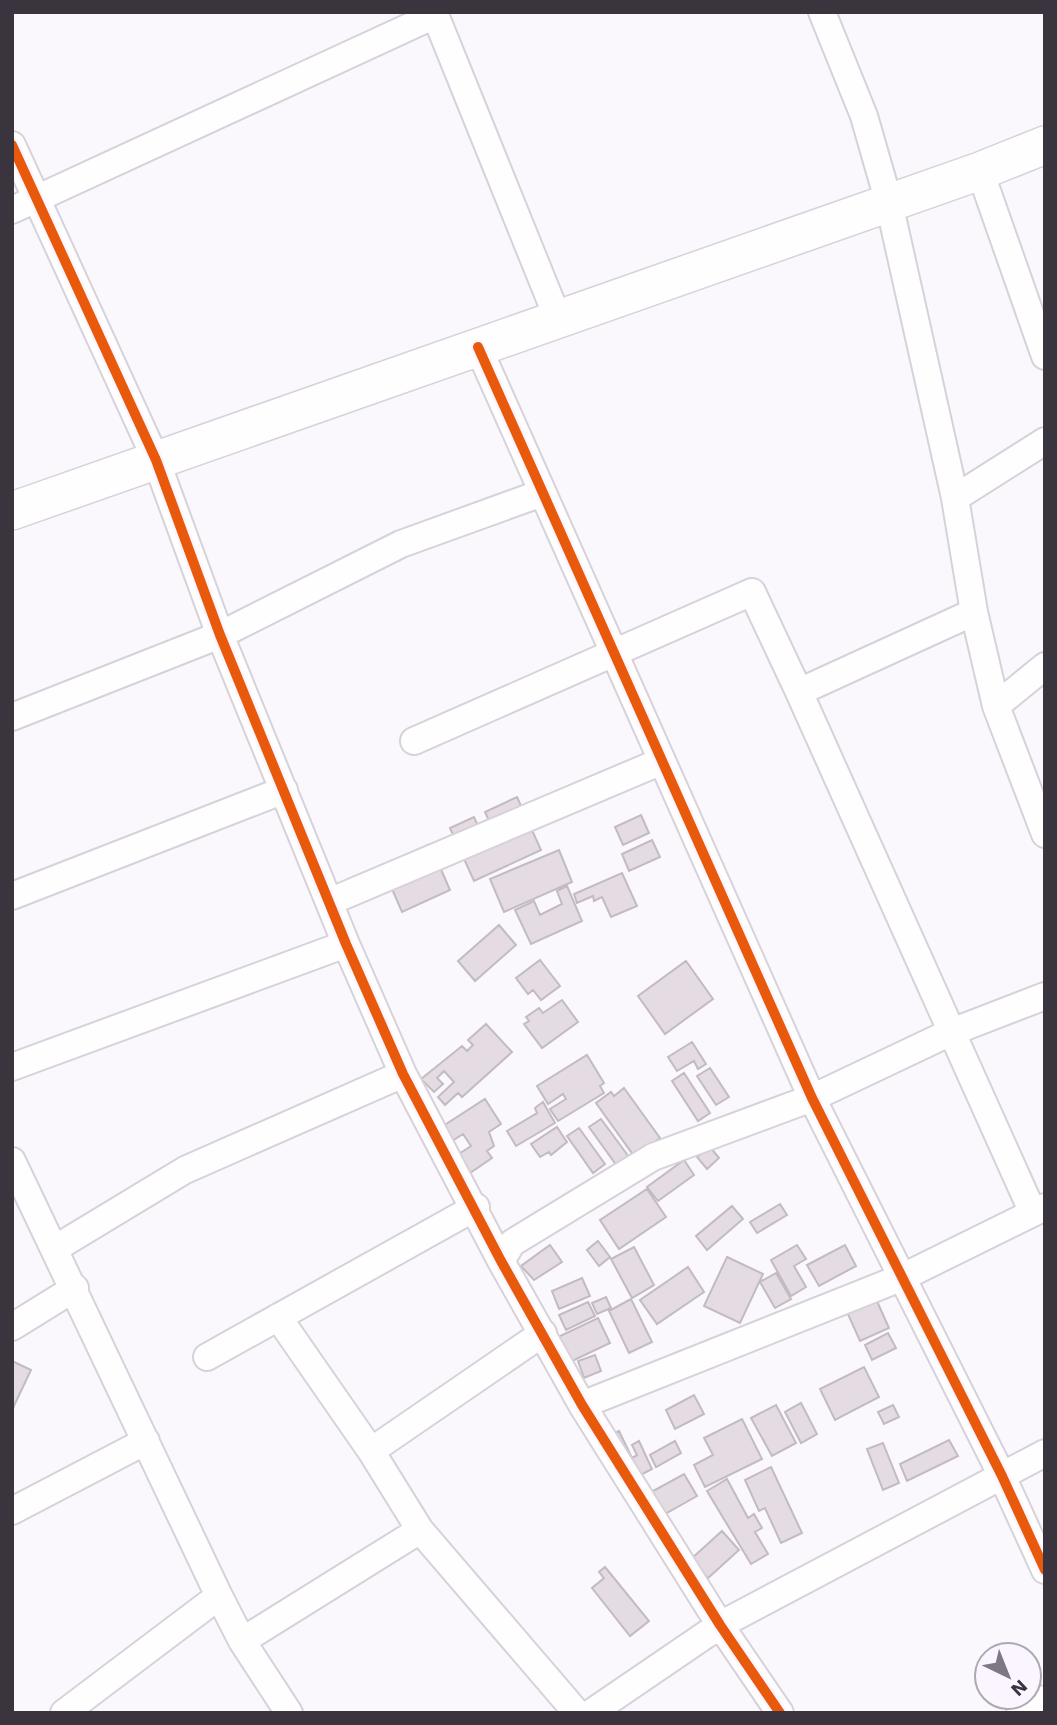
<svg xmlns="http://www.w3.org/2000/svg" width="1057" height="1725" font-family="'Work Sans',sans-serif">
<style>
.building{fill:#e5dce3;stroke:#c2bbc0;stroke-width:2}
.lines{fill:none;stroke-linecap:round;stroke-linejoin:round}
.street-casing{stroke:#d7d2da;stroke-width:30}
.secondary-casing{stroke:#d7d2da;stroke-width:40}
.street{stroke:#fefeff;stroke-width:26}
.secondary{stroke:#fefeff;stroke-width:37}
.cycleway-casing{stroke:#fbf5ff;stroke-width:15}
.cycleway{stroke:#e8590c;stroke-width:10}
</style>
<rect width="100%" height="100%" fill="#faf7fd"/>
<path class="building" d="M517 797 541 850 474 881 450 828 474 817 483 837 494 832 485 812Z
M641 815 649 833 623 845 615 827Z
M652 840 660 857 629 871 622 854Z
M430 844 450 890 402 912 382 866 410 853 412 857 420 854 417 850Z
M559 850 572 882 504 912 490 879Z
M622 873 637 906 611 917 602 897 594 901 593 896 577 903 574 894Z
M567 886 582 921 531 944 515 910 534 901 540 915 562 904 557 891Z
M499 925 516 945 475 981 458 961Z
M540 960 560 986 541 1000 533 990 528 994 516 978Z
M686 961 713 999 665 1034 638 996Z
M562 1000 578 1022 542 1048 524 1024 529 1021 526 1017 539 1008 543 1013Z
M486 1024 512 1052 462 1097 458 1093 445 1105 438 1097 454 1082 444 1071 437 1078 443 1084 434 1092 421 1079 462 1046 467 1051 473 1045 468 1040Z
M692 1042 706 1064 698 1069 694 1061 677 1071 668 1057Z
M587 1055 604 1083 600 1086 604 1093 558 1121 550 1109 566 1099 563 1094 548 1104 537 1086Z
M710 1068 729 1097 716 1105 697 1076Z
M684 1073 710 1113 698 1121 672 1081Z
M624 1088 660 1138 634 1156 596 1103 611 1092 614 1096Z
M485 1099 501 1124 489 1132 494 1146 487 1151 492 1158 464 1177 459 1154 471 1146 463 1134 452 1141 443 1126Z
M543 1102 555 1123 516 1146 507 1131 537 1113 535 1108Z
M601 1119 629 1157 617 1166 589 1127Z
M557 1127 567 1142 551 1155 549 1152 540 1157 531 1144Z
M579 1128 605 1164 593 1173 567 1136Z
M710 1147 719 1158 707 1169 697 1157Z
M684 1160 694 1175 658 1201 647 1187Z
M647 1189 666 1217 619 1249 600 1220Z
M780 1204 787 1215 757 1233 750 1222Z
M732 1206 743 1219 707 1250 696 1236Z
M598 1241 610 1257 599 1266 587 1250Z
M550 1245 562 1262 534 1280 521 1266Z
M797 1245 806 1259 794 1266 806 1287 791 1296 771 1260Z
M845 1245 856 1266 819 1286 807 1265Z
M634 1247 654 1285 632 1298 611 1259Z
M727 1257 763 1274 740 1323 704 1306Z
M688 1267 704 1292 657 1324 640 1300Z
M776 1273 791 1299 775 1308 760 1282Z
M582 1278 590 1296 559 1309 552 1291Z
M606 1297 611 1308 597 1314 592 1303Z
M631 1299 652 1342 629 1353 609 1311Z
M876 1299 889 1328 860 1341 847 1312Z
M588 1302 595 1316 566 1330 559 1315Z
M598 1318 610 1343 568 1363 556 1338Z
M888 1333 896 1348 872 1360 865 1345Z
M595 1355 601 1371 584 1378 578 1361Z
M12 1361 31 1370 12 1410Z
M864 1367 879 1397 835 1420 820 1389Z
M694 1395 704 1414 675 1429 666 1410Z
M801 1403 817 1434 801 1443 785 1412Z
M776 1405 796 1443 772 1456 751 1418Z
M893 1405 899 1417 884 1424 878 1412Z
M742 1419 762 1459 705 1487 694 1465 713 1455 704 1438Z
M619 1431 632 1458 637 1455 632 1445 639 1441 652 1469 633 1479 612 1435Z
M949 1440 958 1456 907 1481 900 1464Z
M675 1441 681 1453 656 1467 650 1455Z
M883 1443 899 1483 883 1490 867 1449Z
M771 1467 802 1533 781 1543 765 1508 759 1511 745 1480Z
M684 1474 697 1496 656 1519 644 1496Z
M727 1479 748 1518 754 1514 762 1528 755 1532 768 1554 751 1564 707 1491Z
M722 1531 739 1550 708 1578 691 1559Z
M605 1567 649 1621 630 1636 592 1588 604 1578 599 1572Z"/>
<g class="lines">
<g class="street-casing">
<path id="street" d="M434 12 558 319
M822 12 864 116 889 203 955 498 974 612 996 706 1045 834
M12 145 156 460 220 635 346 944 403 1074 501 1261 582 1405 720 1625 780 1713
M980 171 1045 356
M12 210 435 15
M478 347 812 1098 1002 1476 1045 1570
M955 498 1045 441
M799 692 1033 1213
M996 706 1045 666
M12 717 220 635 401 544 542 493
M414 741 752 592 799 692 974 612
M12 896 284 790
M329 902 662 761
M12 1067 346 944
M12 1161 219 1596 242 1641 289 1713
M56 1248 185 1170 403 1074
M501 1261 512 1243 653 1157 812 1098 949 1033 1045 996
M278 1317 371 1451 420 1530 577 1713
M12 1327 75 1288
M207 1357 476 1207
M582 1405 903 1277 1045 1207
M371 1451 543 1333
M12 1511 146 1441
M242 1641 420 1530
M64 1713 219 1596
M591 1713 720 1625 1045 1453
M1020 1713 1045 1699"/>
</g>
<g class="secondary-casing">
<path id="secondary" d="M12 511 980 171 1045 145"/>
</g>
<use href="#street" class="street"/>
<use href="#secondary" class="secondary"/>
<g class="cycleway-casing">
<path id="cycleway" d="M12 145 156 460 220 635 346 944 403 1074 501 1261 582 1405 720 1625 780 1713
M478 347 812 1098 1002 1476 1045 1570"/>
</g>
<use href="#cycleway" class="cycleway"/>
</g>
<rect width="1057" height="1725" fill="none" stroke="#3a343e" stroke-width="28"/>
<g transform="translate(1008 1676) rotate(137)"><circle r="33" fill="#fbf5ff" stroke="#aea8b2" stroke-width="2"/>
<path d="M0-5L12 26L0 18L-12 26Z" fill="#7d7881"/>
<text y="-10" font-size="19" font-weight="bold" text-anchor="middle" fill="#3a343e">N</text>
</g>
</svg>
